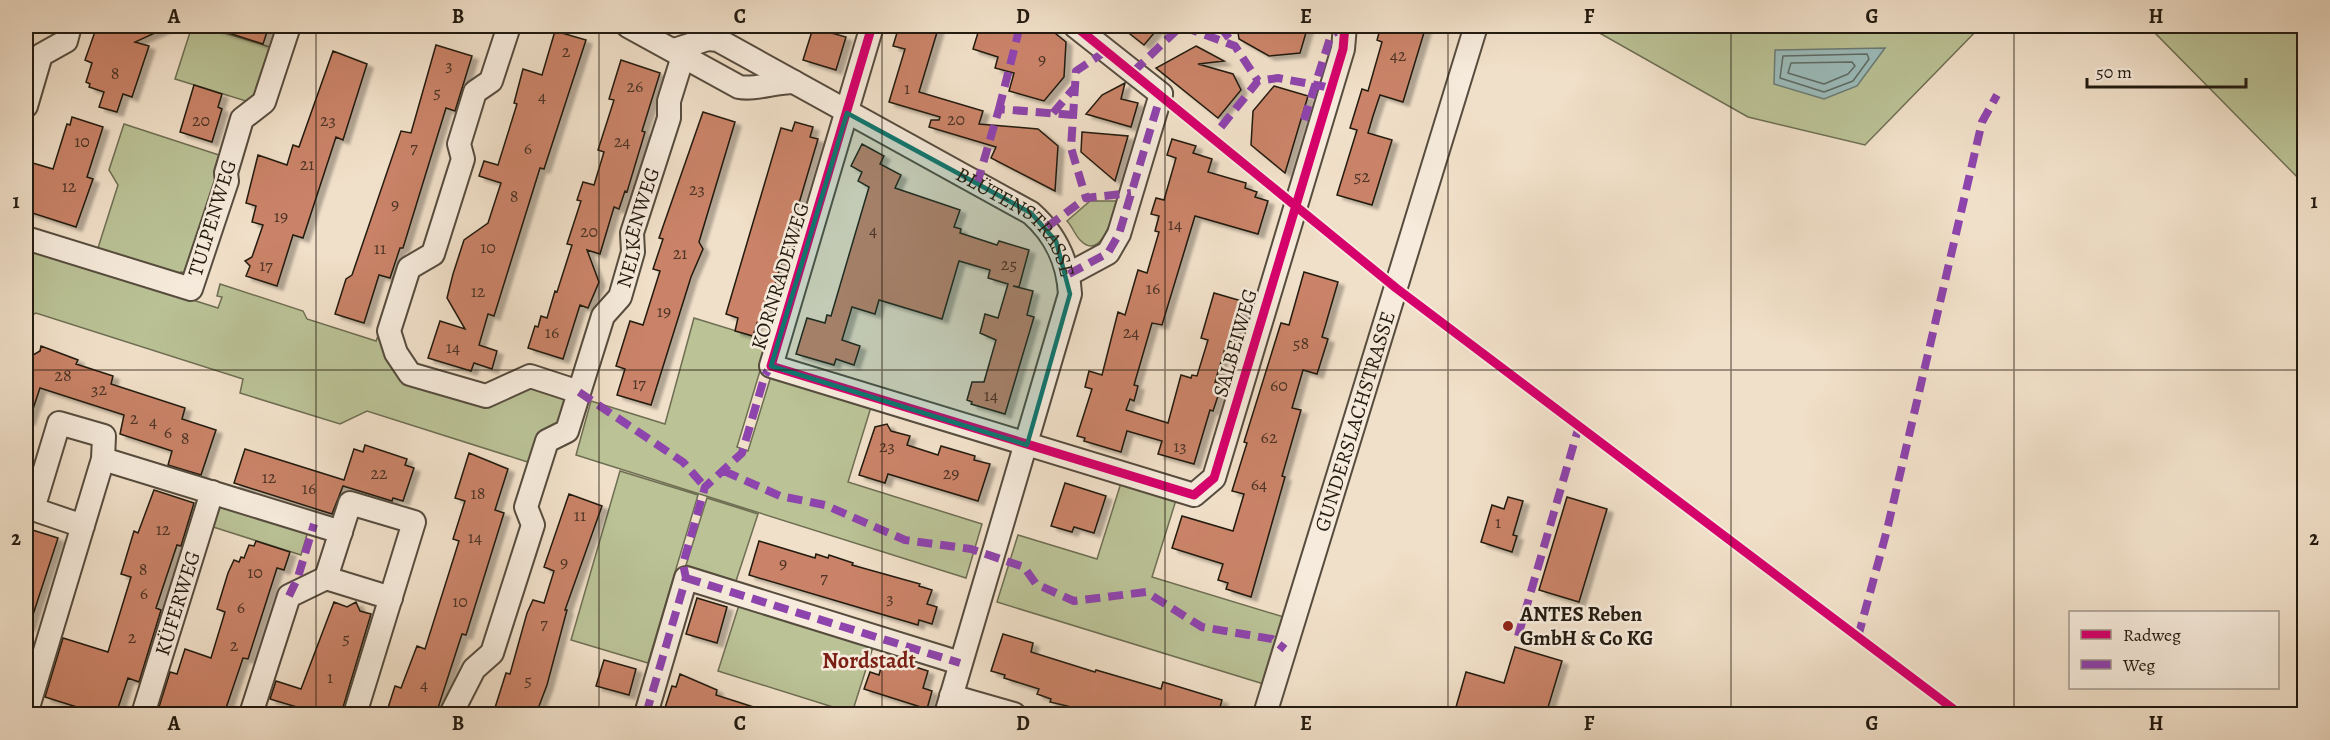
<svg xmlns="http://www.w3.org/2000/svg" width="2330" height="740" font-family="Alegreya,serif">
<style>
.green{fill:#bac296;stroke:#6e6e53;stroke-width:1.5}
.water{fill:#9bbcbb;stroke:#6b7b77;stroke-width:1.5}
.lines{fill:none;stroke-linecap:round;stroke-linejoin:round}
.shore{stroke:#5e6b66;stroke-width:1.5}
.building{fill:#ca8368;stroke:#221a10;stroke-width:1.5;filter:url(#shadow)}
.street-casing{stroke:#564c3e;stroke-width:26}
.street{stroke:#f6ebdc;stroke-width:22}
.quiet{stroke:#8e44ad;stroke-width:8;stroke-dasharray:15 8;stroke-linecap:butt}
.cycleway-casing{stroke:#f6ebdc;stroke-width:13}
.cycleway{stroke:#d6006c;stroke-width:9}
.marked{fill:#0f766e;fill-opacity:0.2;stroke:#0f766e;stroke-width:4.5;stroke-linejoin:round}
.grid{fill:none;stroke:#221a10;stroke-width:1.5;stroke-opacity:0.55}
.poi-dot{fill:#8f2418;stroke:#f6ebdc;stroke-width:2}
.labels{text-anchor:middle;stroke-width:5;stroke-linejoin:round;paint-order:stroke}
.number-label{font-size:18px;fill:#4c3426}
.street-label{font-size:21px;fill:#221a10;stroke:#f6ebdc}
.poi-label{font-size:21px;font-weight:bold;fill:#221a10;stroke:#f6ebdc;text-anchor:start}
.neighbourhood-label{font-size:22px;font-weight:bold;fill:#7a1f14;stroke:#f6ebdc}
.neatline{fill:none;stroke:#221a10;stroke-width:2}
.grid-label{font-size:20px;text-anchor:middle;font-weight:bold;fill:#221a10}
</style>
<defs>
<filter id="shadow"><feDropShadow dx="6" dy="4" stdDeviation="1.5" flood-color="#0004"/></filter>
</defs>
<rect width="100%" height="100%" fill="#f1e0c9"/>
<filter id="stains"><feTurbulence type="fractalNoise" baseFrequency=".00333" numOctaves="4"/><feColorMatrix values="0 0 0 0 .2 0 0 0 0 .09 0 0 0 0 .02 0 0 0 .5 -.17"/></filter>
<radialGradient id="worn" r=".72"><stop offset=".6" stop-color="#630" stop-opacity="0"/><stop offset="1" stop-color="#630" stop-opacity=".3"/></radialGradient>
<path class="green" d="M192 26H203L273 48 258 97 249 102 175 79Z
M1587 26H1981L1865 145 1748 117Z
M2139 26H2304V184L2151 29Z
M124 124 219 155 214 172 217 178 185 273 181 272 180 276 97 251 118 185 109 170Z
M1090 201H1118C1113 213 1102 263 1080 240 1075 235 1072 226 1067 221Z
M26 247 218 308 222 297 217 296 220 284 303 311 307 319 376 341 378 336 400 379 487 406 529 385 563 398C571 421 543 447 531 463L367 411 340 424 240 393 243 379 36 313 26 318Z
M694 318 769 341 737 447 748 451 771 376 871 407 848 482 982 524 966 578 576 455 591 401 665 424Z
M620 471 698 495 648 663 571 640Z
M1121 483 1176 500 1152 577 1287 618 1267 685 997 602 1018 535 1097 559Z
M707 498 758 514 736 581 686 565Z
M229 503 309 528 301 555 210 526 212 511Z
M740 602 874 644 852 713 718 671Z"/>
<path class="water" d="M1885 48 1857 86 1824 99 1774 84 1775 50Z"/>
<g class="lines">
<path class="shore" d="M1867 54 1869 59 1853 81 1824 92 1780 78 1783 56Z
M1852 62 1855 66 1848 74 1824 84 1788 73 1791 63Z"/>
</g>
<path class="building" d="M97 26H170L135 42 149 46 132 97 123 94 117 112 99 107 104 92 89 87 90 84 86 82 92 63 85 60Z
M216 26H269L263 44 216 29Z
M899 26H927L938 29 919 92 983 111 979 124 1038 129 1058 146 1055 191 991 158 996 147 929 127 931 120H939L940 117 889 102 905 49 893 46Z
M980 26H1046L1066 42 1064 77 1044 101 1009 91 1014 73 995 68 998 57 973 49Z
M1120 26H1160L1144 45Z
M1237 26H1308L1300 53 1269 56 1239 39Z
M1381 26H1426L1403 102 1380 95 1373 116 1368 133 1392 140 1372 205 1337 195 1357 130 1350 128 1362 89 1368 91 1382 42 1377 40Z
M813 28 846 37 836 70 803 60Z
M555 31 586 40 544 169 540 168 494 316 488 314 479 345 497 351 492 369 474 363 471 371 428 358 440 321 465 329 447 298 453 274 464 240 488 223 501 183 479 176 484 161 498 165 517 104 514 103 523 69 542 75Z
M436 45 472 56 455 111 446 108 403 248H400L390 278 379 275 364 323 335 314 346 279 352 275 401 131 411 133Z
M1196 46 1224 61 1198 64 1233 74 1241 90 1218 118 1156 68Z
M333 51 367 64 343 140 336 137 303 238 293 235 277 286 246 276 250 266 245 261 252 257 263 225 252 222 256 206 246 203 258 155 287 165 293 145 299 147Z
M621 60 660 73 642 131 645 132 627 192 625 191 619 209 614 207 600 254 587 250 599 282 588 308 580 305 563 359 528 348 535 326 538 327 541 316 547 318 555 291 557 292 572 245 567 244 581 201 577 200 583 182 594 185 604 152 598 150 614 100 609 99Z
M1125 83 1121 99 1138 103 1131 127 1086 114 1102 95Z
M194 85 222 94 218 107 222 109 212 142 180 132Z
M1274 86 1308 96 1285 173 1251 145 1253 111Z
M703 112 735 122 699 242 703 249 691 277 651 405 617 395 625 369 616 366 630 321 643 325 660 271 653 269 663 239 659 238Z
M72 117 103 127 87 177 93 179 76 227 26 211V161L53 169 67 124 70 125Z
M795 122 813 127 810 137 818 139 763 325 757 323 753 336 735 331 738 318 726 314 781 128 792 131Z
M1082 132 1128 136 1115 181 1081 152Z
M1172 139 1196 146 1193 153 1212 159 1208 172 1246 183 1245 188 1257 192 1255 197 1268 201 1258 234 1195 216 1162 325 1152 323 1134 385 1138 386 1134 401 1130 399 1126 410 1168 423 1181 375 1191 378 1192 375 1197 376 1208 340 1201 338 1214 293 1245 302 1232 347 1226 345 1215 382 1222 384 1213 411 1210 410 1194 464 1158 454 1162 441 1127 431 1121 452 1084 441 1085 438 1077 436 1092 389 1085 387 1089 371 1102 375 1118 312 1125 315 1138 270 1147 273 1159 232 1155 231 1159 216 1151 214 1156 198 1164 200 1176 158 1167 155Z
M862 144 884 156 880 164 901 175 895 188 960 210 954 227 961 229 960 233 997 245 999 241 1029 250 1019 287 1013 286 1033 291 1027 315 1034 317 1005 414 971 404 972 402 967 400 972 382H984L996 340 980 333 985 314 998 318 1008 284 988 278 990 270 959 261 942 319 879 300 875 314 852 307 842 340 860 346 854 365 836 359 834 365 796 354 807 318 825 323 827 315 831 316 869 187 858 181 862 172 851 166Z
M1304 272 1338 282 1322 337 1328 339 1317 374 1303 370 1292 408 1301 410 1282 476 1285 477 1251 597 1226 589 1228 583 1218 580 1223 564 1172 548 1182 516 1233 531 1244 494 1232 491 1247 443 1244 442 1281 323 1289 325Z
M41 346 78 360 76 364 113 376 111 384 185 408 182 419 216 430 201 475 168 465 172 451 120 434 124 415 40 388 29 421 26 420V359L40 351Z
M887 424 891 431 910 436 907 445 938 455 941 446 975 456 974 460 990 464 978 501 888 474 885 483 859 475 875 427Z
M365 445 407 459 405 465 414 468 403 501 393 498 392 501 343 486 332 514 234 483 245 449 344 480 354 449 363 452Z
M469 453 508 469 495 510 504 513 466 635 462 634 436 714H386L395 686 401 688 417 646 425 649 459 541 453 539 465 501 455 498Z
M1065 483 1106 496 1094 533 1074 527 1072 532 1051 526Z
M154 490 194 503 181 546 177 545 156 608 161 610 139 682 128 678 116 714H99L45 697 63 638 108 652 131 577 121 574 134 531 138 533Z
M569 494 602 506 565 610H567L547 685 536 714H493L506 673 510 674 527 613 533 600 544 603 554 571 544 567Z
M1508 497 1523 501 1513 535 1517 536 1512 552 1481 542 1492 505 1504 509Z
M1567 497 1607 509 1579 602 1539 590Z
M26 528 58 538 29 627 26 626Z
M256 541 290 552 284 570 277 568 248 659 243 658 224 714H184L159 707 170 672 177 674 185 649 211 658 225 612 217 609 228 573 234 560 239 562 241 557 244 558 249 545 254 546Z
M759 541 815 558 816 554 828 558 829 555 853 563 852 565 920 584 919 586 932 590 927 604 937 607 932 624 919 620 918 625 749 575Z
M697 598 727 607 717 643 686 634Z
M334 602 347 607 356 602 360 611 371 614 341 714H320L270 699 276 681 301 689Z
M1003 634 1033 643 1031 652 1095 672 1096 670 1161 689 1163 682 1222 700 1218 714H1101L1050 702 1051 699 1037 694 1039 689 1004 678 1005 675 991 671Z
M1515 647 1562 661 1546 714H1454L1466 672 1504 683Z
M884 657 928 671 923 688 932 691 927 709 864 689 870 672 879 675Z
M604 660 636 669 629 695 596 686Z
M680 674 717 690 716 695 766 711V714H663L672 686 676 687Z"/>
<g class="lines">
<g class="street-casing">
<g id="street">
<path d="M509 26 491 81 475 92 459 144 463 159 433 254 409 268 389 331 396 353 410 374 486 396 530 376 579 392"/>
<path d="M628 26 739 87C755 90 775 82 794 82"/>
<path d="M872 26 771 366 1194 495 1214 478 1343 49 1345 26"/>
<path id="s1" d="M674 50 708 39 718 40 1031 213C1056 235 1068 261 1070 294L946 714"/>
<path d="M26 106 41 55 66 41 70 26"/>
<path d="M26 238 191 289 227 181 226 173 242 119 264 102 289 26"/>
<path d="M1069 274 1108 253 1119 234 1161 94 1075 26"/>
<path d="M103 459 341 532"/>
<path d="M326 578 350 503 414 522 355 714"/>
<path d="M951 696 1014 714"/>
<path d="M26 714 103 459 104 436 59 423 33 509 83 526"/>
<path id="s2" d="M143 714 212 492"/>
<path d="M251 714 289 596 326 578 391 598"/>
<path id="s3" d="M451 714 474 669 492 653 533 525 526 507 547 441 567 431 603 316 620 297 633 252 632 233 669 118V101L683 56"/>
<path d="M646 714 686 578 960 663"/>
<path id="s4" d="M1265 714 1476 26"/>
</g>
</g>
<use href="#street" class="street"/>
<path class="quiet" d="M1220 26 1234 45
M1106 51 1076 71 1071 148 1086 198 1131 193
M1133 72 1181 26 1235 46 1258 81
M999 109 1020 26
M1053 113 1075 87
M1304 120 1331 35 1345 26
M1221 127 1258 81 1278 78 1332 88
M977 184 999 109 1073 115
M1047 227 1086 198
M1069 274 1108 253 1119 234 1161 94 1159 92
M579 392 683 462 705 487
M724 471 780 496 825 505 905 540 971 549 1024 567 1036 584 1074 601 1146 592 1202 627 1272 639 1285 649
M686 578 960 663
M289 596 298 577 314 524
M1518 636 1579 426
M1858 637 1887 530 1982 122 1997 95
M646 714 686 578 683 564 705 487 742 453 765 375 771 366"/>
<g class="cycleway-casing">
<path id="cycleway" d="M872 26 771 366 1194 495 1214 478 1343 49 1345 26
M1075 26 1396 288 1960 714"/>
</g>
<use href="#cycleway" class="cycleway"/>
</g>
<path class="marked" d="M847 113 1031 213 1056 241 1070 294 1027 445 771 366Z"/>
<path class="grid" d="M316 26V714M599 26V714M882 26V714M1165 26V714M1448 26V714M1731 26V714M2014 26V714M26 370H2304"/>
<circle class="poi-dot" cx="1508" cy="626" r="6"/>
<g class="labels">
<g class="number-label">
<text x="566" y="57">2</text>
<text x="1398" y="61">42</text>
<text x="1042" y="65">9</text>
<text x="449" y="71">3</text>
<text x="115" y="79">8</text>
<text x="635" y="92">26</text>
<text x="907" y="94">1</text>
<text x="437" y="98">5</text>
<text x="542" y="102">4</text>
<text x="956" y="125">20</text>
<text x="201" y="126">20</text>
<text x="328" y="126">23</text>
<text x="82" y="147">10</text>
<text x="622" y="147">24</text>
<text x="414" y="153">7</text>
<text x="528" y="154">6</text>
<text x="307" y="170">21</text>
<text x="1362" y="182">52</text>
<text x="69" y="192">12</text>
<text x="697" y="195">23</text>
<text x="514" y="202">8</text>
<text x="395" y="210">9</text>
<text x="281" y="222">19</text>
<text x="1175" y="230">14</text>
<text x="873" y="236">4</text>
<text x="589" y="237">20</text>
<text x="488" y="253">10</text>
<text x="380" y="254">11</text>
<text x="680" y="259">21</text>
<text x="1009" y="270">25</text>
<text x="266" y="271">17</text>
<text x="1153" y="294">16</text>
<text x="478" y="297">12</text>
<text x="664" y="317">19</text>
<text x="552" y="338">16</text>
<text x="1131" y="338">24</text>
<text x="1301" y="349">58</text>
<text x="453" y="353">14</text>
<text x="63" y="381">28</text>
<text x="639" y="389">17</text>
<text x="1279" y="391">60</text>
<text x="99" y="395">32</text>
<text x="991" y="401">14</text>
<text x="134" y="424">2</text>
<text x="153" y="427">4</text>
<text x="168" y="438">6</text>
<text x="1269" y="443">62</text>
<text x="185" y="444">8</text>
<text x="887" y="452">23</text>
<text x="1180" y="452">13</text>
<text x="379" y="479">22</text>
<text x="951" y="479">29</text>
<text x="269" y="483">12</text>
<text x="1259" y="490">64</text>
<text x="309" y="494">16</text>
<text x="478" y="499">18</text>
<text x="580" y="521">11</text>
<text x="1498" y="528">1</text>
<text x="163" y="535">12</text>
<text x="475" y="543">14</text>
<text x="564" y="568">9</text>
<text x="783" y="569">9</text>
<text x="143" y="575">8</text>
<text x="255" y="578">10</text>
<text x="824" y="583">7</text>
<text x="144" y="599">6</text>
<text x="890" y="604">3</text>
<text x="460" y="607">10</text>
<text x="241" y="613">6</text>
<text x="544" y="629">7</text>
<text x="132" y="643">2</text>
<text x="346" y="644">5</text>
<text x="234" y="651">2</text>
<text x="330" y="683">1</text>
<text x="528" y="686">5</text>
<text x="424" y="690">4</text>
</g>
<g class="street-label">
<text transform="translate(212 218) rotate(-73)" y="7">TULPENWEG</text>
<text dy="7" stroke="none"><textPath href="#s3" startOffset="538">NELKENWEG</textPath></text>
<text dy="7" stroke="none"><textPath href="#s1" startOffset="399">BLÜTENSTRASSE</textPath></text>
<text transform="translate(780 276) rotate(-73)" y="7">KORNRADEWEG</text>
<text transform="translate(1235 343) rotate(-74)" y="7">SALBEIWEG</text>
<text dy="7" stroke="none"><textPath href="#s4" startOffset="306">GUNDERSLACHSTRASSE</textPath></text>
<text dy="7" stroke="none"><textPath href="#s2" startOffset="116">KÜFERWEG</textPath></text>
</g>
<g class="poi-label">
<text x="1520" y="621">ANTES Reben<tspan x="1520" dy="24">GmbH &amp; Co KG</tspan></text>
</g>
<g class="neighbourhood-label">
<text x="869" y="668">Nordstadt</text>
</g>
</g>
<rect width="2330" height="740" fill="none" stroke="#f1e0c9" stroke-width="66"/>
<rect x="2069" y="611" width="210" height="78" fill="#f6ebdc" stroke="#a1978a" stroke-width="1.5"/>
<rect x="2081" y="630" width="30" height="9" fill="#d6006c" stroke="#a1978a" stroke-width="1.5"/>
<text x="2123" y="641" font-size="18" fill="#221a10">Radweg</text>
<rect x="2081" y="660" width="30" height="9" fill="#8e44ad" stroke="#a1978a" stroke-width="1.5"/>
<text x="2123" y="671" font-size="18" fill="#221a10">Weg</text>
<path d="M2087 78v9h159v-9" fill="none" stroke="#221a10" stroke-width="3"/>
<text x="2096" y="78" font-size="18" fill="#221a10" stroke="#f6ebdc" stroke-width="4.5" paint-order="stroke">50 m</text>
<rect x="33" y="33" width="2264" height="674" class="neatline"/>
<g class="grid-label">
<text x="174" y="23">A</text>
<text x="458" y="23">B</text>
<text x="740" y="23">C</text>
<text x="1023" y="23">D</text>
<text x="1306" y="23">E</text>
<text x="1589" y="23">F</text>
<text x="1872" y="23">G</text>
<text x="2156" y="23">H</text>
<text x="16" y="208">1</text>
<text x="2314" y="208">1</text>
<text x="16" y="545">2</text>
<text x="2314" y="545">2</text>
<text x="174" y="730">A</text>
<text x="458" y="730">B</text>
<text x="740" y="730">C</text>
<text x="1023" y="730">D</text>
<text x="1306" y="730">E</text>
<text x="1589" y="730">F</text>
<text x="1872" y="730">G</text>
<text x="2156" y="730">H</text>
</g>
<rect width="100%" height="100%" filter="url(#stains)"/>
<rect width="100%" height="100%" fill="url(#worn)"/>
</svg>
